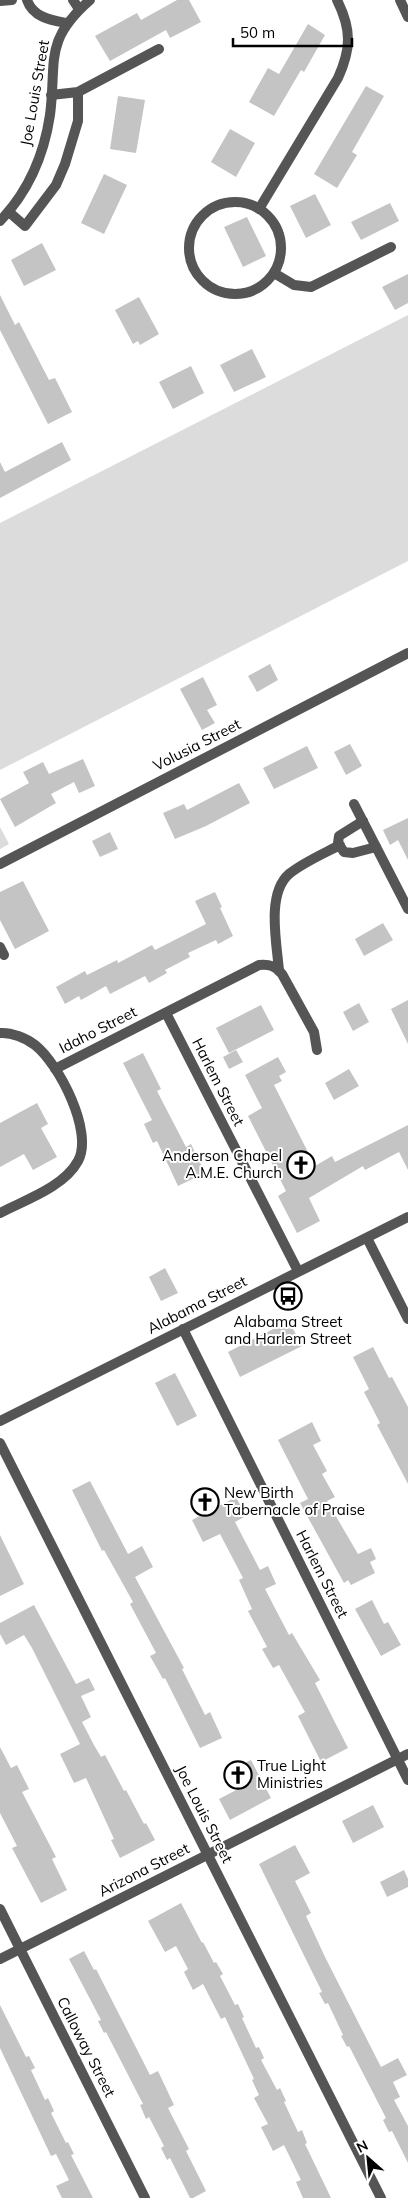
<svg xmlns="http://www.w3.org/2000/svg" width="408" height="2198" font-family="Mulish,sans-serif">
<style>
.green{fill:#dcdcdc}
.building{fill:#c4c4c4}
.lines{fill:none;stroke-linecap:round;stroke-linejoin:round}
.service{stroke:#555;stroke-width:10}
.minor{stroke:#555;stroke-width:10}
.tertiary{stroke:#555;stroke-width:10}
.labels{text-anchor:middle;stroke-width:4;stroke-linejoin:round;paint-order:stroke}
.street-label{font-size:15px;fill:#000;stroke:#fff}
.poi-label{font-size:15px;fill:#000;stroke:#fff;text-anchor:start}
</style>
<rect width="100%" height="100%" fill="#fff"/>
<path class="green" d="M408 315V561L0 770V523Z
M0 827 9 844 0 849Z"/>
<path class="building" d="M177 0H189L201 22 170 38 166 30 110 61 95 36 137 13 141 20Z
M308 24 325 35 304 72 301 70 274 116 249 102 268 68 279 74Z
M366 86 384 96 352 152 357 155 337 188 314 174Z
M118 96 145 100 136 153 110 149Z
M230 129 255 143 236 177 211 162Z
M104 174 127 185 104 234 81 223Z
M315 194 331 225 306 238 290 206Z
M390 203 399 221 361 240 351 222Z
M247 217 266 256 243 267 224 227Z
M42 243 56 270 24 286 11 260Z
M408 274V303L395 310 382 287Z
M0 295 15 325 19 322 49 380 55 378 72 412 48 424 0 330Z
M139 297 159 334 140 345 138 341 133 344 115 310Z
M252 349 266 377 234 392 220 365Z
M191 366 204 393 173 409 159 382Z
M62 442 71 460 0 498V462L5 472Z
M270 664 278 680 257 692 248 676Z
M203 677 217 705 207 710 215 723 202 730 180 689Z
M350 744 362 766 346 775 334 752Z
M307 746 318 768 274 789 263 768Z
M83 759 95 786 79 793 74 782 51 794 56 803 15 827 0 799 29 783 23 772 43 762 49 774Z
M239 783 250 803 206 826 175 839 163 813 184 804 187 810Z
M408 818V860L398 840 390 845 383 830Z
M110 832 118 849 100 857 92 841Z
M23 881 49 931 15 949 0 920V892Z
M215 892 222 907 220 908 233 936 218 944 216 940 188 953 190 957 165 970 167 973 149 983 145 976 110 994 106 986 81 1000 79 996 65 1004 56 987 85 971 87 975 117 960 118 963 152 945 155 950 206 924 195 901Z
M383 923 393 940 364 956 355 939Z
M408 1000V1044L391 1009Z
M359 1003 369 1022 353 1031 343 1012Z
M261 1005 274 1030 229 1053 216 1028Z
M236 1050 243 1062 229 1069 223 1057Z
M143 1053 161 1089 157 1091 186 1147 191 1144 205 1173 178 1186 157 1141 153 1143 144 1124 152 1120 123 1063Z
M278 1057 286 1072 279 1076 282 1081 274 1085 315 1166 332 1156 335 1162 408 1125V1170L399 1152 365 1170 363 1166 309 1198 320 1221 297 1233 278 1196 286 1191 248 1116 262 1108 245 1075Z
M349 1069 359 1086 334 1100 325 1083Z
M37 1103 48 1124 41 1128 57 1157 33 1170 24 1154 0 1167V1123Z
M165 1268 178 1293 161 1301 149 1277Z
M289 1321 302 1346 240 1377 228 1352Z
M373 1347 389 1378 392 1377 408 1407V1484L377 1425 380 1423 364 1392 369 1389 353 1357Z
M175 1373 197 1416 177 1426 155 1383Z
M312 1422 321 1441 313 1445 327 1471 322 1474 335 1497 327 1501 358 1554 371 1548 376 1559 370 1562 375 1573 351 1585 348 1580 344 1583 300 1503 308 1499 278 1440Z
M90 1481 128 1554 142 1546 153 1567 135 1577 184 1668 182 1669 205 1715 210 1712 222 1738 200 1748 165 1678 163 1679 150 1656 156 1653 130 1604 133 1602 104 1550 102 1551 72 1490Z
M236 1497 246 1516 235 1522 260 1570 268 1566 276 1584 265 1589 289 1635 292 1633 320 1680 315 1683 348 1748 321 1762 298 1716 305 1712 279 1665 273 1668 262 1649 267 1647 248 1611 252 1609 239 1580 243 1578 220 1534 203 1542 192 1520Z
M0 1535 24 1584 0 1596Z
M372 1600 384 1624 388 1622 401 1645 381 1656 355 1609Z
M34 1605 76 1684 89 1678 95 1690 81 1696 91 1717 82 1722 94 1745 101 1757 105 1755 124 1791 126 1790 144 1824 146 1823 155 1840 120 1858 111 1840 114 1839 86 1778 74 1783 60 1754 80 1744 32 1648 24 1635 6 1645 0 1634V1623Z
M0 1747 11 1768 17 1765 29 1789 22 1792 56 1857 52 1859 67 1890 41 1903 12 1848 17 1846 0 1813Z
M251 1760 271 1798 230 1820 219 1799 242 1787 233 1769Z
M373 1805 384 1827 353 1843 342 1821Z
M295 1845 310 1873 295 1881 311 1913 306 1916 325 1957 381 2067 398 2058 407 2075 393 2082 400 2097 394 2100 408 2126V2163L392 2131 389 2132 383 2120 386 2118 349 2046 347 2047 341 2036 343 2035 328 2003 325 2004 319 1993 322 1992 259 1864Z
M404 1870 408 1879V1887L387 1897 380 1882Z
M181 1903 202 1943 203 1942 214 1963 216 1962 223 1974 220 1976 235 2005 238 2004 244 2017 242 2018 256 2048 259 2047 264 2058 261 2060 277 2090 280 2088 286 2101 284 2102 298 2132 302 2130 307 2143 305 2144 331 2198H303L296 2182 301 2180 284 2145 273 2151 261 2127 268 2124 254 2098 259 2095 252 2080 254 2079 225 2017 221 2019 203 1984 193 1990 184 1972 188 1969 176 1946 165 1952 148 1921Z
M84 1951 94 1970 96 1969 150 2075 158 2071 174 2105 168 2108 189 2149 186 2151 206 2191 193 2198H190L170 2158 167 2160 161 2148 164 2146 149 2117 146 2119 140 2105 143 2104 106 2032 104 2033 98 2021 101 2020 69 1959Z
M0 2005 26 2057 29 2056 35 2068 31 2070 45 2100 48 2098 54 2111 51 2113 66 2143 68 2142 74 2154 71 2155 93 2198H62L56 2186 69 2180 56 2154 51 2156 0 2048Z"/>
<g class="lines">
<path class="service" d="M27 0C33 17 50 20 66 23
M73 0 79 9
M400 0 408 17
M0 1 12 0
M51 95 78 92 159 49
M189 248a46 46 0 1 1 92 0a46 46 0 1 1-92 0Z
M9 212 25 226 56 185 65 164 78 121V92
M274 273 294 285 311 287 391 247
M363 821 339 836 338 843 344 852 353 853 376 847
M0 947 4 955
M279 971C277 944 266 894 289 874 304 862 323 854 340 845"/>
<path class="minor" d="M259 209 338 78C351 49 352 30 337 0
M0 221C28 192 44 155 50 115 57 61 43 41 90 0
M354 804 408 909
M0 864 408 653
M166 1013 298 1271
M0 1033C11 1032 26 1038 35 1045 59 1064 94 1132 78 1161 64 1187 25 1200 0 1213
M55 1069 259 965C270 964 275 966 282 974L314 1032 317 1050
M367 1238 408 1319
M183 1329 408 1780
M0 1443 381 2198
M0 1909 145 2198
M0 1959 408 1754"/>
<path class="tertiary" d="M0 1421 408 1217"/>
</g>
<defs>
<g id="church-ring" transform="scale(1.4375)"><circle r="9.5" fill="#fff" stroke="#000" stroke-width="1.5"/><path d="M-1.2-6h2.4v3.5h3.3v2.4h-3.3V6h-2.4V-.1h-3.3v-2.4h3.3Z" fill="#000"/></g>
<g id="bus-ring" transform="scale(1.4375)"><circle r="9.5" fill="#fff" stroke="#000" stroke-width="1.5"/><path d="M-5-6H5V4H4V6H2V4H-2V6H-4V4H-5ZM-3.5-4V0h7V-4ZM-3.5 1.2v1.5H-2V1.2ZM2 1.2v1.5H3.5V1.2Z" fill="#000"/></g>
</defs>
<g fill-rule="evenodd">
<use href="#church-ring" x="301" y="1165"/>
<use href="#bus-ring" x="288" y="1296"/>
<use href="#church-ring" x="205" y="1502"/>
<use href="#church-ring" x="238" y="1775"/>
</g>
<g class="labels">
<g class="street-label">
<text transform="translate(35 93) rotate(-80)" y="5">Joe Louis Street</text>
<text transform="translate(197 745) rotate(-27)" y="5">Volusia Street</text>
<text transform="translate(98 1030) rotate(-27)" y="5">Idaho Street</text>
<text transform="translate(218 1082) rotate(63)" y="5">Harlem Street</text>
<text transform="translate(197 1305) rotate(-27)" y="5">Alabama Street</text>
<text transform="translate(322 1574) rotate(63)" y="5">Harlem Street</text>
<text transform="translate(204 1814) rotate(63)" y="5">Joe Louis Street</text>
<text transform="translate(144 1870) rotate(-27)" y="5">Arizona Street</text>
<text transform="translate(86 2047) rotate(63)" y="5">Calloway Street</text>
</g>
<g class="poi-label">
<text x="282" y="1161" text-anchor="end">Anderson Chapel<tspan x="282" dy="17">A.M.E. Church</tspan></text>
<text x="288" y="1327" text-anchor="middle">Alabama Street<tspan x="288" dy="17">and Harlem Street</tspan></text>
<text x="224" y="1498">New Birth<tspan x="224" dy="17">Tabernacle of Praise</tspan></text>
<text x="257" y="1771">True Light<tspan x="257" dy="17">Ministries</tspan></text>
</g>
</g>
<g transform="translate(368 2158) rotate(333)" stroke="#ffffff" stroke-width="4" paint-order="stroke">
<path d="M0-4L9 19L0 12L-9 19Z" fill="#000000"/>
<text y="-8" font-size="14" font-weight="bold" text-anchor="middle" fill="#000000">N</text>
</g>
<path d="M233 38v8h119v-8" fill="none" stroke="#000000" stroke-width="2.5"/>
<text x="240" y="38" font-size="15" fill="#000000" stroke="#ffffff" stroke-width="4" paint-order="stroke">50 m</text>
</svg>
